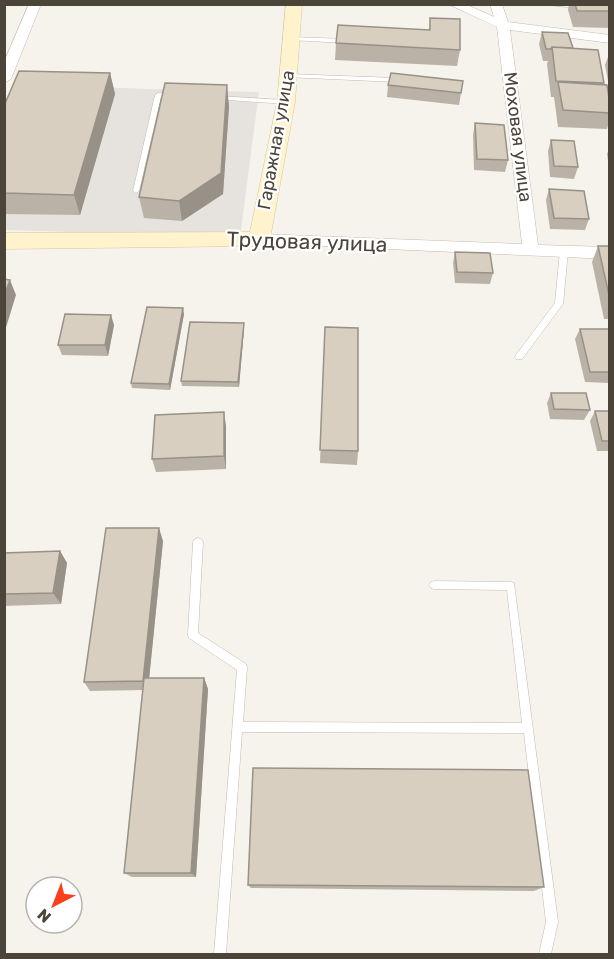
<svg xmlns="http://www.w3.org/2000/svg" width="614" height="959" font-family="Rubik,sans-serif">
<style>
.industrial{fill:#e6e2dd}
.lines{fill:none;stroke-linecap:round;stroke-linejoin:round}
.lane-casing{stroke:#c2bbae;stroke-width:1}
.street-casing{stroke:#c2bbae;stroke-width:1}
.secondary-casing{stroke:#d6c79b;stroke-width:1}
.lane{fill:#fff;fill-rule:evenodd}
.street{fill:#fff;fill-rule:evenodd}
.secondary{fill:#fff3cd;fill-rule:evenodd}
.wall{fill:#bab2a6}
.shaded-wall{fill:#979187}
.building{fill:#d8cfc1;stroke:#979187;stroke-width:1.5}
.labels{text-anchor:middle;stroke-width:4.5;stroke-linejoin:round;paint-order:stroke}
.far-street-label{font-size:18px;fill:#4b4439;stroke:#fff}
.street-label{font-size:21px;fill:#4b4439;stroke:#fff}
</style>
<rect width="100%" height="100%" fill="#f6f3ec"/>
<path class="industrial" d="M20 85 259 92 240 237 5 230V123Z"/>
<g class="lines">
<g class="lane-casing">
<path id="lane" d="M536 4H581L583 6 580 8Z
M291 37 346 39 349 41 346 43 289 40V38Z
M288 74 396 78 399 80 396 82 286 77V75Z
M158 93 173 94 176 96 173 98 161 97 139 191 136 193 133 191 155 95Z
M217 96 286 100 289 102 286 104 215 99 214 98Z
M564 248 568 251 563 304 522 359H516L515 357 516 355 555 303 560 251Z
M198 538 201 539 203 542 198 633 246 664 247 668 243 722 522 723 507 590 434 589 431 588 429 585 431 582 434 581 511 582 514 583 558 922 551 954H539L546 922 524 733 242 732 226 954H214L237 670 189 638 188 635 193 542 195 539Z"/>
</g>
<g class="street-casing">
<path id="street" d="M29 4H41L11 79 4 83V62Z
M448 4H465L494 17 490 4H502L508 22 610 35V43L510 30 538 245 610 247V259L253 243 251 239 253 235 259 234 522 244 497 27Z"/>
</g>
<g class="secondary-casing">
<path id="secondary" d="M286 4H302L295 102 270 239 267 244 259 246 4 249V233L250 232 277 102Z"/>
</g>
<use href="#lane" class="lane"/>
<use href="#street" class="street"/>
<use href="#secondary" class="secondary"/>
</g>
<path class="wall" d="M569 4H609V28L573 27 568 10Z
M430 18 460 50 457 66 335 60 336 43 429 30Z
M542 32 573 48 604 83V84L609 98V122L607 129 558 127 554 97H551L547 64 548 61H543L539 44Z
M609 54V86L605 65Z
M110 73 115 94 80 215 4 214V106Z
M463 81 459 105 387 97 388 85Z
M229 106 223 194 182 221 144 218 139 197Z
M475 123 508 160 505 172 474 170 473 135Z
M551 140 578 167 574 179 550 177 548 151Z
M609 148V167L607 154Z
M549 189 589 219 585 230 550 229 546 200Z
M598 246H609V319H604L592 262Z
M455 252 493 273 490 284 455 283 453 263Z
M184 314 170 390 132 388 131 383Z
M114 325 108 356 62 355 58 345Z
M325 327 358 451 357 465 320 463Z
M244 329 239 387 182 386 181 381Z
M580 329H609V383L585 382 575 339Z
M551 393 590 410 584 420 550 419 547 403Z
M595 411H609V451H597L590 421Z
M226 426V469L156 472 152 459Z
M163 541 149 678H204L208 689 196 877H132L124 873 143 690 90 691 84 682Z
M60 551 67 563 61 604 4 606V553Z
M248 885 544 887 534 891 251 888Z"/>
<path class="shaded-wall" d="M110 73 115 94 80 215 74 195Z
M227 85 229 106 223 194 182 221 179 201Z
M10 280 16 295 4 334V296Z
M183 308 184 314 170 390 169 384Z
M111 315 114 325 108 356 105 345Z
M244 323V329L239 387 238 382Z
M224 412 226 426V469L224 456Z
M159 528 163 541 148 690 143 681Z
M60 551 67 563 61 604 53 593Z
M204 678 208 689 196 877 191 873Z"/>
<path class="building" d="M575 4H609V11H577Z
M430 18 460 19V50L336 43 338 25 430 30Z
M542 32 568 33 573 48 552 47 551 49H546Z
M552 47 598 50 604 83 556 81Z
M19 71 110 73 74 195 4 193V106Z
M391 73 463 81 461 93 388 85Z
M558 82 607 85 609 98V113L563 110Z
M165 83 227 85 221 173 179 201 139 197Z
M475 123 504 125 508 160 477 159Z
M551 140 574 141 578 167 554 166Z
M549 189 584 191 589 219 554 218Z
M598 246H609V295Z
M455 252 490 253 493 273 457 272Z
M4 279 10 280 4 296Z
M147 307 183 308 169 384 131 383Z
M65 314 111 315 105 345H58Z
M190 322 244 323 238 382 181 381Z
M325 327 358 328V451L320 450Z
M580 329H609V372H590Z
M551 393H586L590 410 554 409Z
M595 411H609V441H602Z
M224 412V456L152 459 155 415Z
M106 528H159L143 681 84 682Z
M60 551 53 593 4 594V553Z
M144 678H204L191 873H124Z
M253 768 528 770 544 887 248 885Z"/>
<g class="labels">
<g class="far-street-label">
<text transform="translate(518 137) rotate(83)" y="6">Моховая улица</text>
<text transform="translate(276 140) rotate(-80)" y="6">Гаражная улица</text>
</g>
<g class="street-label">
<text transform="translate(307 242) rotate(2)" y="7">Трудовая улица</text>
</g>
</g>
<rect width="614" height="959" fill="none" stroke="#4b4439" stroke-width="12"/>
<g transform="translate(54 905) rotate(222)"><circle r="28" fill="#ffffff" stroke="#b7b4b0" stroke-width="1.5"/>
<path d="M0-4.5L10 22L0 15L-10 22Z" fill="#fc3f1d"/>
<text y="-9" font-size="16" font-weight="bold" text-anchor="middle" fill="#4b4439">N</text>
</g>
</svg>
